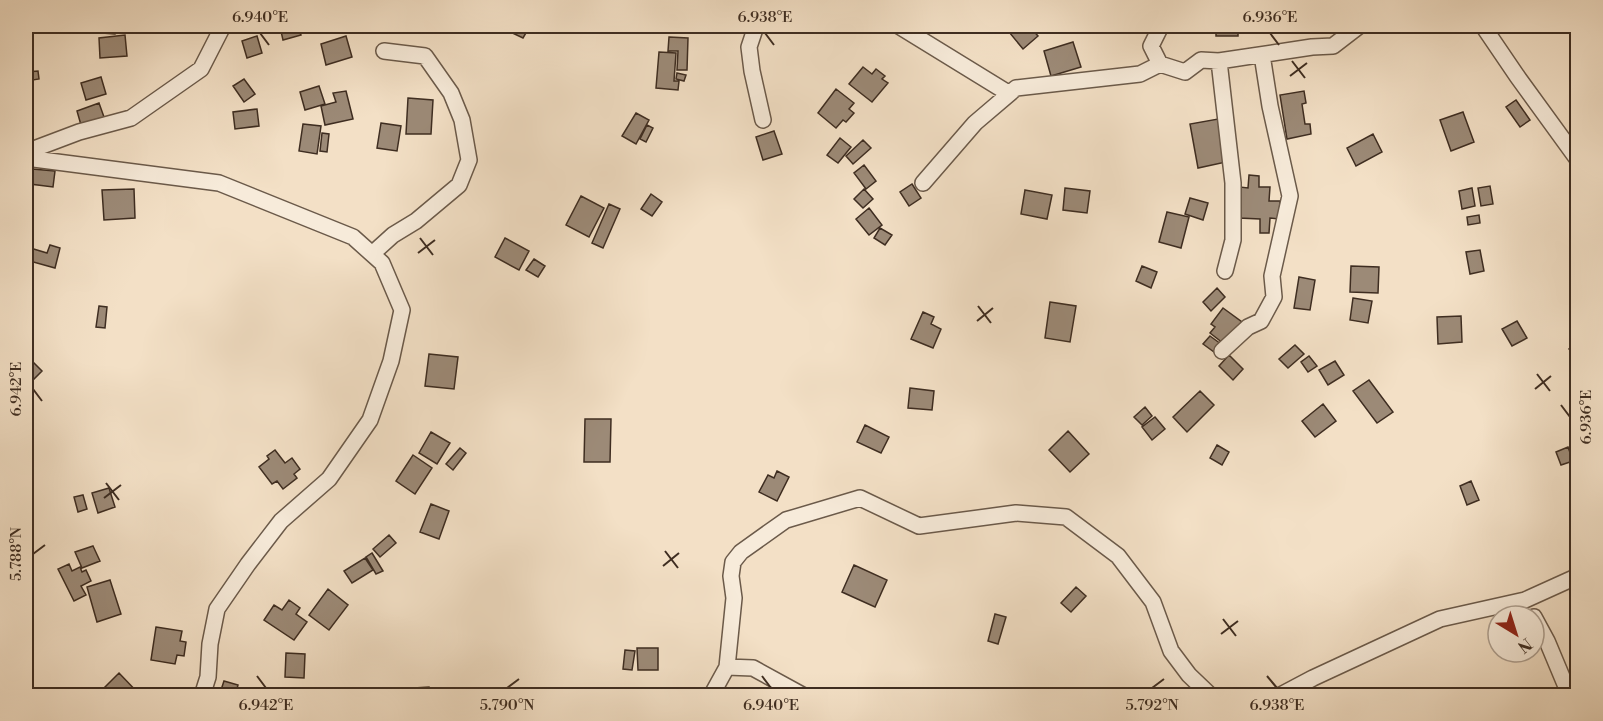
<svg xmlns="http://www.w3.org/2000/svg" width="1603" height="721" font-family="'Libre Bodoni',serif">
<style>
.building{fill:#9c8a77;stroke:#3e2d21;stroke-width:1.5}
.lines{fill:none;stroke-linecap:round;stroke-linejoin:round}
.minor-casing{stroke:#6b5a4a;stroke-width:18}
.minor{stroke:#f7ebda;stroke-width:15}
.ticks{fill:none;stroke:#3e2d21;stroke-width:2}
.neatline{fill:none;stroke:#3e2d21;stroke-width:2}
.ticks-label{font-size:15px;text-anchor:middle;fill:#3e2d21}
</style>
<rect width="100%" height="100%" fill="#f3e0c6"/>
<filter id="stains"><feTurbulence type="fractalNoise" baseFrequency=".00333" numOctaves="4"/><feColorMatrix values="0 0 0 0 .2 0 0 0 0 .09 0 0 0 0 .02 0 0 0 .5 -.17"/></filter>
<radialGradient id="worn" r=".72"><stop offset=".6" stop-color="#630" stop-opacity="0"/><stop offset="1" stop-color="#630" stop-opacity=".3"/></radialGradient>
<path class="building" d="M88 26H116L115 34 88 32Z
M185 26H202L197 33Z
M287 26H298L301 35 283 40 280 27Z
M498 26H530L523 38Z
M1017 26H1029L1038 36 1023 49 1009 32Z
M1211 26H1244L1245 28H1238V36H1216V32H1211Z
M125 35 127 56 100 58 99 38Z
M257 36 262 53 247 58 242 41Z
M346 36 352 57 326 65 321 44Z
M669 37 688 38 687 70H677L678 51H668Z
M1073 42 1081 67 1051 76 1044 51Z
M659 52 676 53 674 81H679L678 90 656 88Z
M863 67 872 74 876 69 885 76 882 79 888 83 872 102 849 84Z
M38 71 39 79 27 81 26 72Z
M677 73 686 75 684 81 676 79Z
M101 77 106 94 86 100 81 83Z
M244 79 255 94 244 102 233 86Z
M319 86 325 104 305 110 300 92Z
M836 89 854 103 849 109 854 113 846 122 843 120 836 128 818 113Z
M346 91 353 119 325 125 321 106 336 102 333 93Z
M1304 91 1306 103 1302 104 1305 124H1310L1311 134 1287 139 1280 95Z
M408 98 433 100 431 134H406Z
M1516 100 1530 120 1520 127 1506 107Z
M99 103 104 117 81 125 77 111Z
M257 109 259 126 235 129 233 112Z
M1463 112 1474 142 1451 151 1440 120Z
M636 113 649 120 636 144 622 136Z
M1218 119 1226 162 1198 168 1190 124Z
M381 123 401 126 397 151 377 148Z
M303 124 321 126 317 154 299 151Z
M647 125 653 128 646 142 640 139Z
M774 131 782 154 763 160 756 137Z
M322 133 329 134 327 152 320 151Z
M1373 134 1382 152 1356 166 1347 148Z
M840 138 851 147 838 163 827 155Z
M863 140 871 148 853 164 846 156Z
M864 165 876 181 866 189 854 173Z
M32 169 55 171 53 187 30 184Z
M1249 175 1259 176V187H1270L1269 201H1280L1279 219 1270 218 1269 233H1260V219L1239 218 1240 187 1248 188Z
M912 184 921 198 909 206 900 192Z
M1490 186 1493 204 1481 206 1478 188Z
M1065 188 1090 191 1087 213 1063 210Z
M1472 188 1475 206 1462 209 1459 191Z
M134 189 135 218 104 220 102 190Z
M864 189 873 199 863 208 854 199Z
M1025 190 1052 195 1047 219 1021 214Z
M651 194 662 202 652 216 641 209Z
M581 196 604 208 589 237 566 225Z
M1190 198 1208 203 1203 220 1185 214Z
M609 204 620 209 603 248 592 243Z
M869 208 882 225 869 235 856 219Z
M1167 212 1189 217 1181 248 1159 242Z
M1479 215 1480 223 1468 225 1467 217Z
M880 228 892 235 885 245 874 238Z
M26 236 30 237 27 247 47 253 50 245 60 248 55 268 26 260Z
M505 238 529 251 519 270 495 257Z
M1480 250 1484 271 1470 274 1466 252Z
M534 259 545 266 538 277 526 270Z
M1142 266 1157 272 1151 288 1136 281Z
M1351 266 1379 267 1378 293 1350 292Z
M1299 277 1315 280 1310 310 1294 308Z
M1217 288 1225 297 1211 311 1203 302Z
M1353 298 1372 301 1368 323 1350 320Z
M1050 302 1076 306 1070 342 1045 338Z
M99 306 107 307 105 328 96 327Z
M1223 308 1242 322 1229 339 1223 343 1210 333 1215 327 1211 324Z
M923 312 934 317 931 324 941 329 933 348 911 339Z
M1461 316 1462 342 1438 344 1437 317Z
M1517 321 1527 338 1512 346 1502 329Z
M1210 336 1221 344 1214 352 1203 344Z
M1578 343V361L1569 349Z
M1295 345 1304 354 1288 368 1279 359Z
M429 354 458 357 454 389 425 386Z
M1229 355 1243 369 1233 380 1219 366Z
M1309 356 1317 366 1308 372 1301 362Z
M29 358 42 371 29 384 26 380V361Z
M1335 361 1344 375 1328 385 1319 370Z
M1369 380 1393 412 1377 423 1353 391Z
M910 388 934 391 932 410 908 408Z
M1200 391 1214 405 1187 432 1173 417Z
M1323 404 1336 421 1315 437 1302 421Z
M1145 407 1152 416 1142 425 1134 417Z
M1155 417 1165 429 1152 440 1142 427Z
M585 419H611L610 462H584Z
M865 425 889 437 881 453 857 442Z
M1068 431 1089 454 1070 472 1049 450Z
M431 432 450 443 437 464 419 453Z
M1217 445 1229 452 1222 465 1210 458Z
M1568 447 1573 461 1561 465 1556 452Z
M460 448 466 453 453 470 446 464Z
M275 450 285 463 292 458 300 469 294 474 297 478 283 489 277 481 272 484 259 467 269 459 267 456Z
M413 455 432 468 415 494 396 481Z
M777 471 789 477 777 501 759 492 768 475 774 478Z
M1471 481 1479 500 1467 505 1460 486Z
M109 488 115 507 98 513 92 493Z
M83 495 87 509 78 512 74 497Z
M431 504 449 511 439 539 420 532Z
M389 535 396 543 380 557 373 549Z
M93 546 100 561 82 568 75 552Z
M372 553 383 571 376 574 366 557Z
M365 558 373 570 352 583 344 571Z
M69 564 72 571 80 567 82 572 86 570 91 581 81 586 86 595 74 601 58 569Z
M854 565 887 580 875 607 842 592Z
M110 580 121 614 97 622 87 587Z
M1076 587 1086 596 1071 612 1061 603Z
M328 589 348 605 329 630 309 615Z
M289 600 300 608 296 614 307 622 294 640 264 620 274 605 282 610Z
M995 614 1006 617 998 644 988 641Z
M156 627 182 631 180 641 186 642 184 656 177 655 175 664 151 660Z
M637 648H658V670H638Z
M625 650 635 651 632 670 623 669Z
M286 653 305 654 304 678 285 677Z
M119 673 141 696H108L110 694 104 688Z
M224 681 238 685 235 696H219Z
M429 687 430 696H415L414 688Z"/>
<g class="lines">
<g class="minor-casing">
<path id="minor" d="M756 26 749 47 752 71 763 120
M899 26 1008 93
M1483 26 1517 76 1578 160
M1219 61 1233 183V240L1225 271
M1160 64 1151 46 1161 26
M26 152 79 132 131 118 201 69 223 26
M26 158 219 183 353 237 382 263 402 310 391 361 370 420 329 479 281 521 248 564 217 609 210 644 208 677 202 696
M923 183 975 123 1016 88 1140 74 1160 64 1185 72 1201 60 1219 61 1312 47 1333 46 1359 26
M372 254 393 235 416 221 459 185 469 160 462 120 451 93 425 56 384 51
M1222 351 1248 327 1261 321 1274 297 1272 276 1290 196 1270 106 1262 55
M1534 617 1547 641 1570 696
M727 667 734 598 731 576 733 562 741 552 786 520 860 498 919 526 1016 513 1066 517 1118 556 1153 602 1171 651 1189 675 1211 696
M711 696 727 667 753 668 804 696
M1279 696 1313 678 1440 619 1525 600 1578 576"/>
</g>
<use href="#minor" class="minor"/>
</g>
<path class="ticks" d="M260 33 269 45M765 33 774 45M1270 33 1279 45M1292 61 1305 78M1290 76 1307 63M420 238 433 255M418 253 435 240M978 306 991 323M977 321 993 308M1537 374 1550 391M33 389 42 401M1535 389 1551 376M1561 405 1570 417M106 483 119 500M104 498 121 485M665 551 678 568M33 554 45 545M663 566 679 553M1223 619 1236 636M1221 634 1238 621M257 676 266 688M762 676 771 688M1267 676 1277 688M507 688 519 679M1152 688 1164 679"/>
<rect width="1603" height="721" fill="none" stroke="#f3e0c6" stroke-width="66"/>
<g transform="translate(1516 634) rotate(142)"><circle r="28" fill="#f7ebda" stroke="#ad9f90" stroke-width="1.5"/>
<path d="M0-4.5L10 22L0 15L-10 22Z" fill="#8f2418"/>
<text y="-9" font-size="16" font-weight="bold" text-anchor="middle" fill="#3e2d21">N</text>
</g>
<rect x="33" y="33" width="1537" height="655" class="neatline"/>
<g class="ticks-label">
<text x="260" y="22">6.940°E</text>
<text x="765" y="22">6.938°E</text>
<text x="1270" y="22">6.936°E</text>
<text transform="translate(16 389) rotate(-90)" y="5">6.942°E</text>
<text transform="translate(1586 417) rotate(-90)" y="5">6.936°E</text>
<text transform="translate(16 554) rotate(-90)" y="5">5.788°N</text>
<text x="266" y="710">6.942°E</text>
<text x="507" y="710">5.790°N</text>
<text x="771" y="710">6.940°E</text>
<text x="1152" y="710">5.792°N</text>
<text x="1277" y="710">6.938°E</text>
</g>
<rect width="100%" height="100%" filter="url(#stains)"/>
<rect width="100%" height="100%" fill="url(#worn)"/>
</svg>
